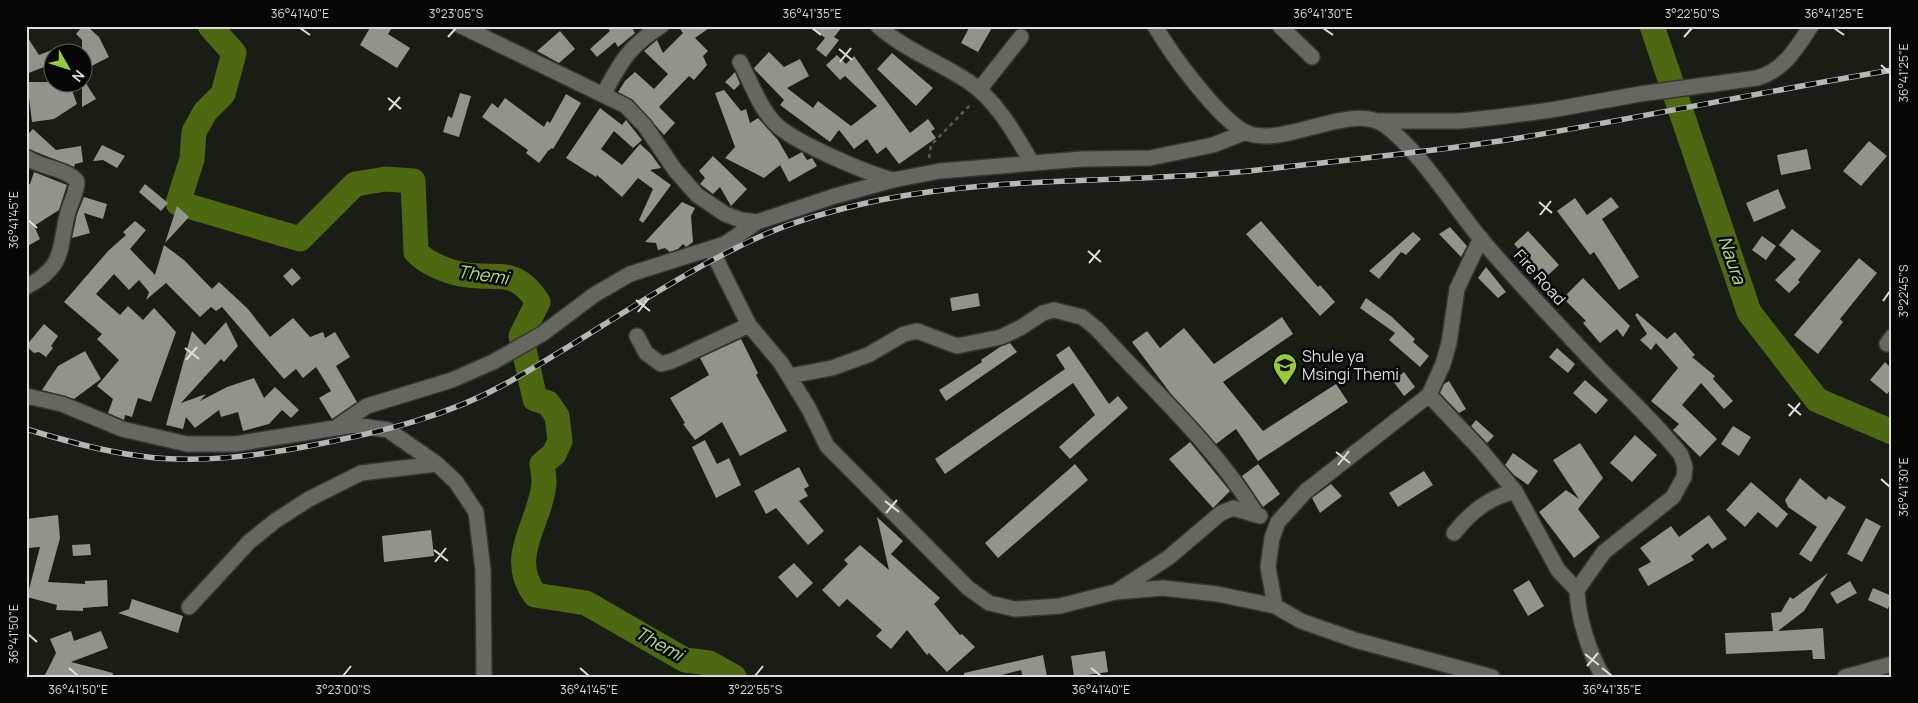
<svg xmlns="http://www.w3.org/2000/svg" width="1918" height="703" font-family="Manrope,sans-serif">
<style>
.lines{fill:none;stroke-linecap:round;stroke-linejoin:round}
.river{stroke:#4c6912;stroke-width:25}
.building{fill:#90948b}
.minor-casing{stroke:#343632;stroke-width:18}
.path{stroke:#585a55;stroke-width:2.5;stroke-dasharray:4 4;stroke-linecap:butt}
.minor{stroke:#646860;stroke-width:15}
.rail-casing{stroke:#b5b7b3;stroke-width:5.5}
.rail{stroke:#060705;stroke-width:4;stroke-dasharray:11;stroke-linecap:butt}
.ticks{fill:none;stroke:#dcdeda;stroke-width:2}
.labels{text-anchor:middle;stroke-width:5;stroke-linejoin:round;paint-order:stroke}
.street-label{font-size:16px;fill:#dcdeda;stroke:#060705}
.poi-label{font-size:16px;fill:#dcdeda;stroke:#060705;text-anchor:start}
.water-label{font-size:18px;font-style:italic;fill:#b4e073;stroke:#060705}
.neatline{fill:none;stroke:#dcdeda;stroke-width:2}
.ticks-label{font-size:12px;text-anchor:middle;fill:#dcdeda}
</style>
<rect width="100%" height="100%" fill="#1a1c16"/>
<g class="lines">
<path class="river" d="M210 26 234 53 223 94 205 112 194 132 192 159 178 203 300 239 355 184 386 179 413 181 416 252C428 264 443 270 460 274 496 281 514 265 538 302L521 336 535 399 548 403 557 416 560 441 554 454 542 464C543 470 544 477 544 483 541 523 506 556 535 595L586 603 685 660 709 663 734 677
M1652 26 1749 312 1817 400 1892 432"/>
</g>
<path class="building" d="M83 26H87L99 37 109 57 82 71V40L76 34Z
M371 26H393L388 34 410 48 397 68 360 45Z
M606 26H631L635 33 618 47 615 42 597 57 590 49 610 31Z
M678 26H712L695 38 708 51 703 56 707 65 694 80 689 76 659 107 675 123 664 135 633 100 618 92 625 81 635 72 654 89 668 74 644 51 657 40 663 53 683 33Z
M810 26H843L834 37 839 40 826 57 816 49 825 38Z
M970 26H993L978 52 961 43Z
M560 31 575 49 559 63 537 51Z
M26 35 39 55 52 50V64L26 74Z
M769 52 784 67 800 59 809 76 787 88 813 108 818 101 851 126 877 106 845 76 840 80 826 65 837 55 846 64 854 56 910 133 928 119 935 129 931 131 936 138 899 164 886 147 877 154 867 139 854 149 839 130 830 142 780 105 784 100 755 70 754 68Z
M892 53 933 88 916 106 877 69Z
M735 72 740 84 734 90 725 82Z
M82 77 96 99 82 107Z
M27 82H69L77 104 54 119 32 122Z
M724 90 741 111 746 109 750 123 758 118 778 140 789 159 802 152 807 160 812 158 817 166 789 182 780 165 764 178 725 158 735 147 715 93Z
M460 93 471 96 459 137 443 132 448 116 452 118Z
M566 94 581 103 553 149 552 148 548 151 539 163 526 153 528 150 482 117 492 103 498 108 505 98 544 127 547 121 550 123Z
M600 108 622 125 626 120 642 140 633 148 614 131 601 149 622 165 640 144 651 154 661 168 650 170 671 185 643 223 639 220 653 189 638 178 622 197 597 175 596 177 566 158Z
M33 129 56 150 81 146 83 162 75 164 74 167 26 148V136Z
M1869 141 1887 156 1861 186 1843 171Z
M102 145 125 156 117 168 103 160 93 161Z
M1807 149 1811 169 1781 175 1777 155Z
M713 156 747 189 731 206 720 187 713 194 700 184 705 178 699 171Z
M34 172 67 185 59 210 34 226 40 239 26 247V184H30Z
M145 184 168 203 161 211 139 192Z
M1778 189 1786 208 1754 222 1746 203Z
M84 197 107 204 103 219 84 213 90 233 72 238 77 214Z
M1611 197 1619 207 1602 219 1639 277 1619 290 1594 252 1590 255 1557 211 1575 198 1587 215Z
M682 202 695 208 691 216 693 242 686 247 683 244 678 249 670 252 665 248 658 250 656 243 645 242Z
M177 206 189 217 165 243Z
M135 221 146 230 130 249 155 275 164 245 184 260 212 289 219 282 248 309 270 337 293 318 310 337 323 332 325 338 335 332 350 357 336 366 357 402 332 419 319 398 331 391 316 367 303 378 296 369 284 379 222 307 216 311 211 307 200 317 166 283 146 300 149 292 139 280 129 290 114 274 96 294 120 315 128 306 143 320 154 308 176 332 151 402 138 398 132 417 125 415 124 420 108 413 113 399 97 386 119 360 97 339 102 334 64 302 108 251 126 235 123 232Z
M1261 221 1318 287 1320 285 1335 302 1320 316 1246 234Z
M1450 227 1467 246 1461 257 1439 234Z
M1792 229 1821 251 1798 280 1800 282 1789 293 1775 280 1796 259 1779 245Z
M1528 231 1559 265 1545 278 1514 244Z
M1413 232 1421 239 1406 255 1401 252 1379 279 1369 271Z
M1762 236 1776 246 1766 260 1752 250Z
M1859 258 1877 273 1840 319 1843 322 1818 354 1794 335Z
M1486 267 1506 292 1498 298 1478 278Z
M292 268 301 278 292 286 283 276Z
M1583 278 1630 326 1623 337 1617 329 1600 343 1583 323 1586 321 1563 298Z
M978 293 980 306 952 311 950 298Z
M1366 298 1392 317 1415 339 1413 342 1429 356 1420 367 1389 340 1395 333 1360 308Z
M1637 313 1667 339 1675 332 1695 355 1692 357 1715 376 1713 379 1733 401 1724 409 1701 383 1682 405 1717 439 1700 457 1673 430 1679 424 1651 401 1678 368 1656 343 1651 350 1640 340 1647 334 1635 315Z
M1282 317 1293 334 1223 382 1263 431 1336 384 1348 402 1258 461 1236 429 1216 444 1171 394 1132 342 1147 331 1160 348 1184 328 1214 364Z
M226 322 238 346 224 362 221 359 181 403 206 394 200 401 227 387 254 378 264 398 275 387 299 410 291 418 282 410 269 424 243 431 238 412 221 417 219 410 195 428 186 417 183 429 166 425 192 331 205 345Z
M44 324 58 336 51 346 53 348 46 357 39 352 34 353 26 346Z
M741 339 758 373 756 375 787 431 740 456 722 422 695 440 683 424 685 423 670 398 709 375 700 358Z
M1010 343 1017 352 946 401 939 390 982 362 981 360 1000 347Z
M1069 346 1109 404 1118 396 1128 408 1070 459 1059 447 1095 415 1073 383 945 474 935 459 1065 369 1056 355Z
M1557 348 1575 364 1568 373 1549 357Z
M85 351 101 379 74 399 42 390 58 366Z
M1885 362 1892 369V388L1887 394 1870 380Z
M1404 372 1415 387 1404 396 1393 381Z
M1585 380 1608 400 1596 414 1573 393Z
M1449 381 1466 409 1459 413 1440 393 1444 384Z
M1476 420 1494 436 1487 443 1471 426Z
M1733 426 1751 437 1739 456 1721 444Z
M1635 435 1657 455 1632 482 1610 463Z
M705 440 717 464 729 458 741 485 716 498 692 447Z
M1190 442 1230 491 1213 508 1169 459Z
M1580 443 1603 478 1578 509 1600 537 1574 558 1539 512 1566 490 1579 499 1553 460Z
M1513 453 1538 471 1528 485 1514 475 1505 465Z
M1075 464 1088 480 998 558 985 543Z
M1258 464 1280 494 1263 507 1242 476Z
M799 467 809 486 804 489 808 496 799 501 824 531 808 545 776 508 766 514 754 491Z
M1424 471 1433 485 1398 507 1389 493Z
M1800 478 1826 500 1829 496 1846 507 1811 562 1799 554 1817 527 1788 507 1785 500Z
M1751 482 1788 514 1777 528 1758 512 1745 527 1726 510Z
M1331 484 1342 496 1320 513 1312 498Z
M58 515 60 538 48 582 85 584V581L107 580 108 606 83 608V611L56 610 57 605 27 597 40 547 29 548 26 519Z
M1709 515 1727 539 1712 549 1708 543 1691 556 1694 560 1648 586 1638 569 1651 562 1640 548 1671 526 1679 537Z
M877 517 903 541 891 554 940 598 934 604 960 635 962 634 975 647 947 672 929 653 927 655 907 630 891 649 876 636 882 630 847 599 839 607 822 590 848 564 844 560 860 545 889 570Z
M1866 518 1881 526 1862 562 1847 554Z
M431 530 434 556 384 562 382 536Z
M90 544 91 555 73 556 72 545Z
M794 563 813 583 797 598 778 577Z
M1828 573 1804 611 1778 631 1823 628 1825 659H1813L1812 650 1726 654 1725 633 1773 631 1771 613 1781 612 1790 597 1793 599Z
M1529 580 1544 606 1528 616 1513 590Z
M1850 581 1857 593 1837 604 1830 593Z
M1873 588 1892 596 1888 609 1868 600Z
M132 599 183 616 178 633 118 613 129 609Z
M71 631 74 641 101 631 108 648 71 662 113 673 112 677H44L56 653 50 639Z
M1105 651 1108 672 1074 677 1071 656Z
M1043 655 1047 677H1023L1021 670 994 677H964V673Z"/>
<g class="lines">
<g class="minor-casing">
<path id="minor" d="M461 26 626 106 645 126 675 170 697 195 725 214 741 220 757 222 835 196 893 180 940 171 1082 159 1150 158 1213 145 1246 132
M878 26C905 50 939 62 969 82 997 101 1015 134 1032 163
M1155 26C1171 54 1218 118 1245 132 1282 150 1351 100 1386 126 1420 152 1453 205 1481 239 1519 284 1560 327 1601 370 1628 398 1657 424 1681 455L1685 467 1684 477 1673 497 1604 552 1577 590C1578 618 1589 652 1603 677
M1280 26 1312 57
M740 62C751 82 761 112 779 127 801 145 866 173 893 180
M979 90 1021 37
M603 95C621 62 628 47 661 26
M1376 121H1460L1498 117 1551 110 1640 94 1757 78C1784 70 1796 49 1811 26
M26 157C42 169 64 167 77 181 77 193 71 201 68 212 58 249 67 265 26 287
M711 249 749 325 781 363 809 409 827 446 968 588 989 603 1015 609 1060 606 1115 592 1163 588 1217 594 1275 606 1301 621 1355 640 1492 677
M637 336 646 353 661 364 672 361 749 325
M1887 344 1892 337
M789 376 832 368 868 355 904 334 917 331 957 346 1001 337 1020 328 1043 313 1054 310 1082 317 1097 329C1152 390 1214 444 1257 515
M1429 395 1479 448 1515 491 1558 570 1577 590
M26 396 62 404 122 429 187 444H235L354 425 388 430 437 464 456 482 476 512 483 570 484 677
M338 426 367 406 452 380 493 362 542 334 594 295 630 274 725 244 757 222
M1454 533C1471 512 1488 498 1515 491
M1117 591 1168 558 1221 513 1233 508 1260 516
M1275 606 1268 567 1272 538 1278 522 1306 491 1429 395 1443 364 1449 343 1457 289 1481 238
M189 607 249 542 275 521 309 499 361 473 437 464
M1845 677 1892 664"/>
</g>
<path class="path" d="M929 158 931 145 972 103"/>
<use href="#minor" class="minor"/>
<g class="rail-casing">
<path id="rail" d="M26 429C63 440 101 451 140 456 197 464 257 456 314 445 381 432 446 417 507 383 595 334 676 273 768 233 803 218 843 208 880 200 1005 175 1132 184 1258 170 1345 160 1432 152 1519 138 1643 117 1767 91 1892 70"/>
</g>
<use href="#rail" class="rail"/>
</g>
<path class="ticks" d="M300 28 310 35M812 28 821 35M1323 28 1333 35M1834 28 1844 35M448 37 456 28M1684 37 1692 28M839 49 852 60M840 62 851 48M1881 65 1890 73M388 98 401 109M389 110 400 97M1539 202 1552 213M1540 215 1551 201M28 220 37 228M1088 251 1101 262M1089 263 1100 250M636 300 650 311M1883 301 1890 291M638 312 649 298M185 348 199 359M186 360 197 347M1788 404 1801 415M1789 416 1800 403M1336 452 1350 463M1338 465 1349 451M1881 479 1890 487M885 501 899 512M886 513 897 500M434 550 448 561M435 562 446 548M28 634 37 642M1585 654 1599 665M1587 666 1598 653M69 668 78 676M580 668 589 676M1091 668 1101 676M1602 668 1612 676M343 676 351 666M755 676 763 666"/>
<defs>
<g id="school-pin" transform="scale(1.25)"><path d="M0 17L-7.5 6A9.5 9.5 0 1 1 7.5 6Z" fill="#98cb37" stroke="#060705"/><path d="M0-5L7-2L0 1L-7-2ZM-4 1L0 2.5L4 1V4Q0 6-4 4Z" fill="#111"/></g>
</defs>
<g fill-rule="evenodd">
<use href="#school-pin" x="1285" y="365"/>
</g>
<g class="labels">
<g class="street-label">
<text transform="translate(1540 277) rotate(48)" y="6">Fire Road</text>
</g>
<g class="poi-label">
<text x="1302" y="362">Shule ya<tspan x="1302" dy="18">Msingi Themi</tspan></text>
</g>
<g class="water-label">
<text transform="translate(1732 260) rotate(71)" y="6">Naura</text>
<text transform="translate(483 275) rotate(8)" y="6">Themi</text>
<text transform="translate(659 644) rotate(29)" y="6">Themi</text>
</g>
</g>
<rect width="1918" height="703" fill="none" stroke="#060705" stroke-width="55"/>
<g transform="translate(68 68) rotate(129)"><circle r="24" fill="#060705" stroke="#5c5d5a"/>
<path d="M0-4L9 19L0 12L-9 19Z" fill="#98cb37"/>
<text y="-8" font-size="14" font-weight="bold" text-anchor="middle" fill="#dcdeda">N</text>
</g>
<rect x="28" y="28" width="1862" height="648" class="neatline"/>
<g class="ticks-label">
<text x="300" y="18">36°41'40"E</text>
<text x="456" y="18">3°23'05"S</text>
<text x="812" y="18">36°41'35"E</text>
<text x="1323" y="18">36°41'30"E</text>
<text x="1692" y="18">3°22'50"S</text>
<text x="1834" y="18">36°41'25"E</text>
<text transform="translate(1904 73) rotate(-90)" y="4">36°41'25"E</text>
<text transform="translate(14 220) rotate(-90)" y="4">36°41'45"E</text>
<text transform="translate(1904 291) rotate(-90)" y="4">3°22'45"S</text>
<text transform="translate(1904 487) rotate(-90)" y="4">36°41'30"E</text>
<text transform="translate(14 634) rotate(-90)" y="4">36°41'50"E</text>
<text x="78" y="694">36°41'50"E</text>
<text x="343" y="694">3°23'00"S</text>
<text x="589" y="694">36°41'45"E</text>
<text x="755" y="694">3°22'55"S</text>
<text x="1101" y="694">36°41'40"E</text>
<text x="1612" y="694">36°41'35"E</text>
</g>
</svg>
